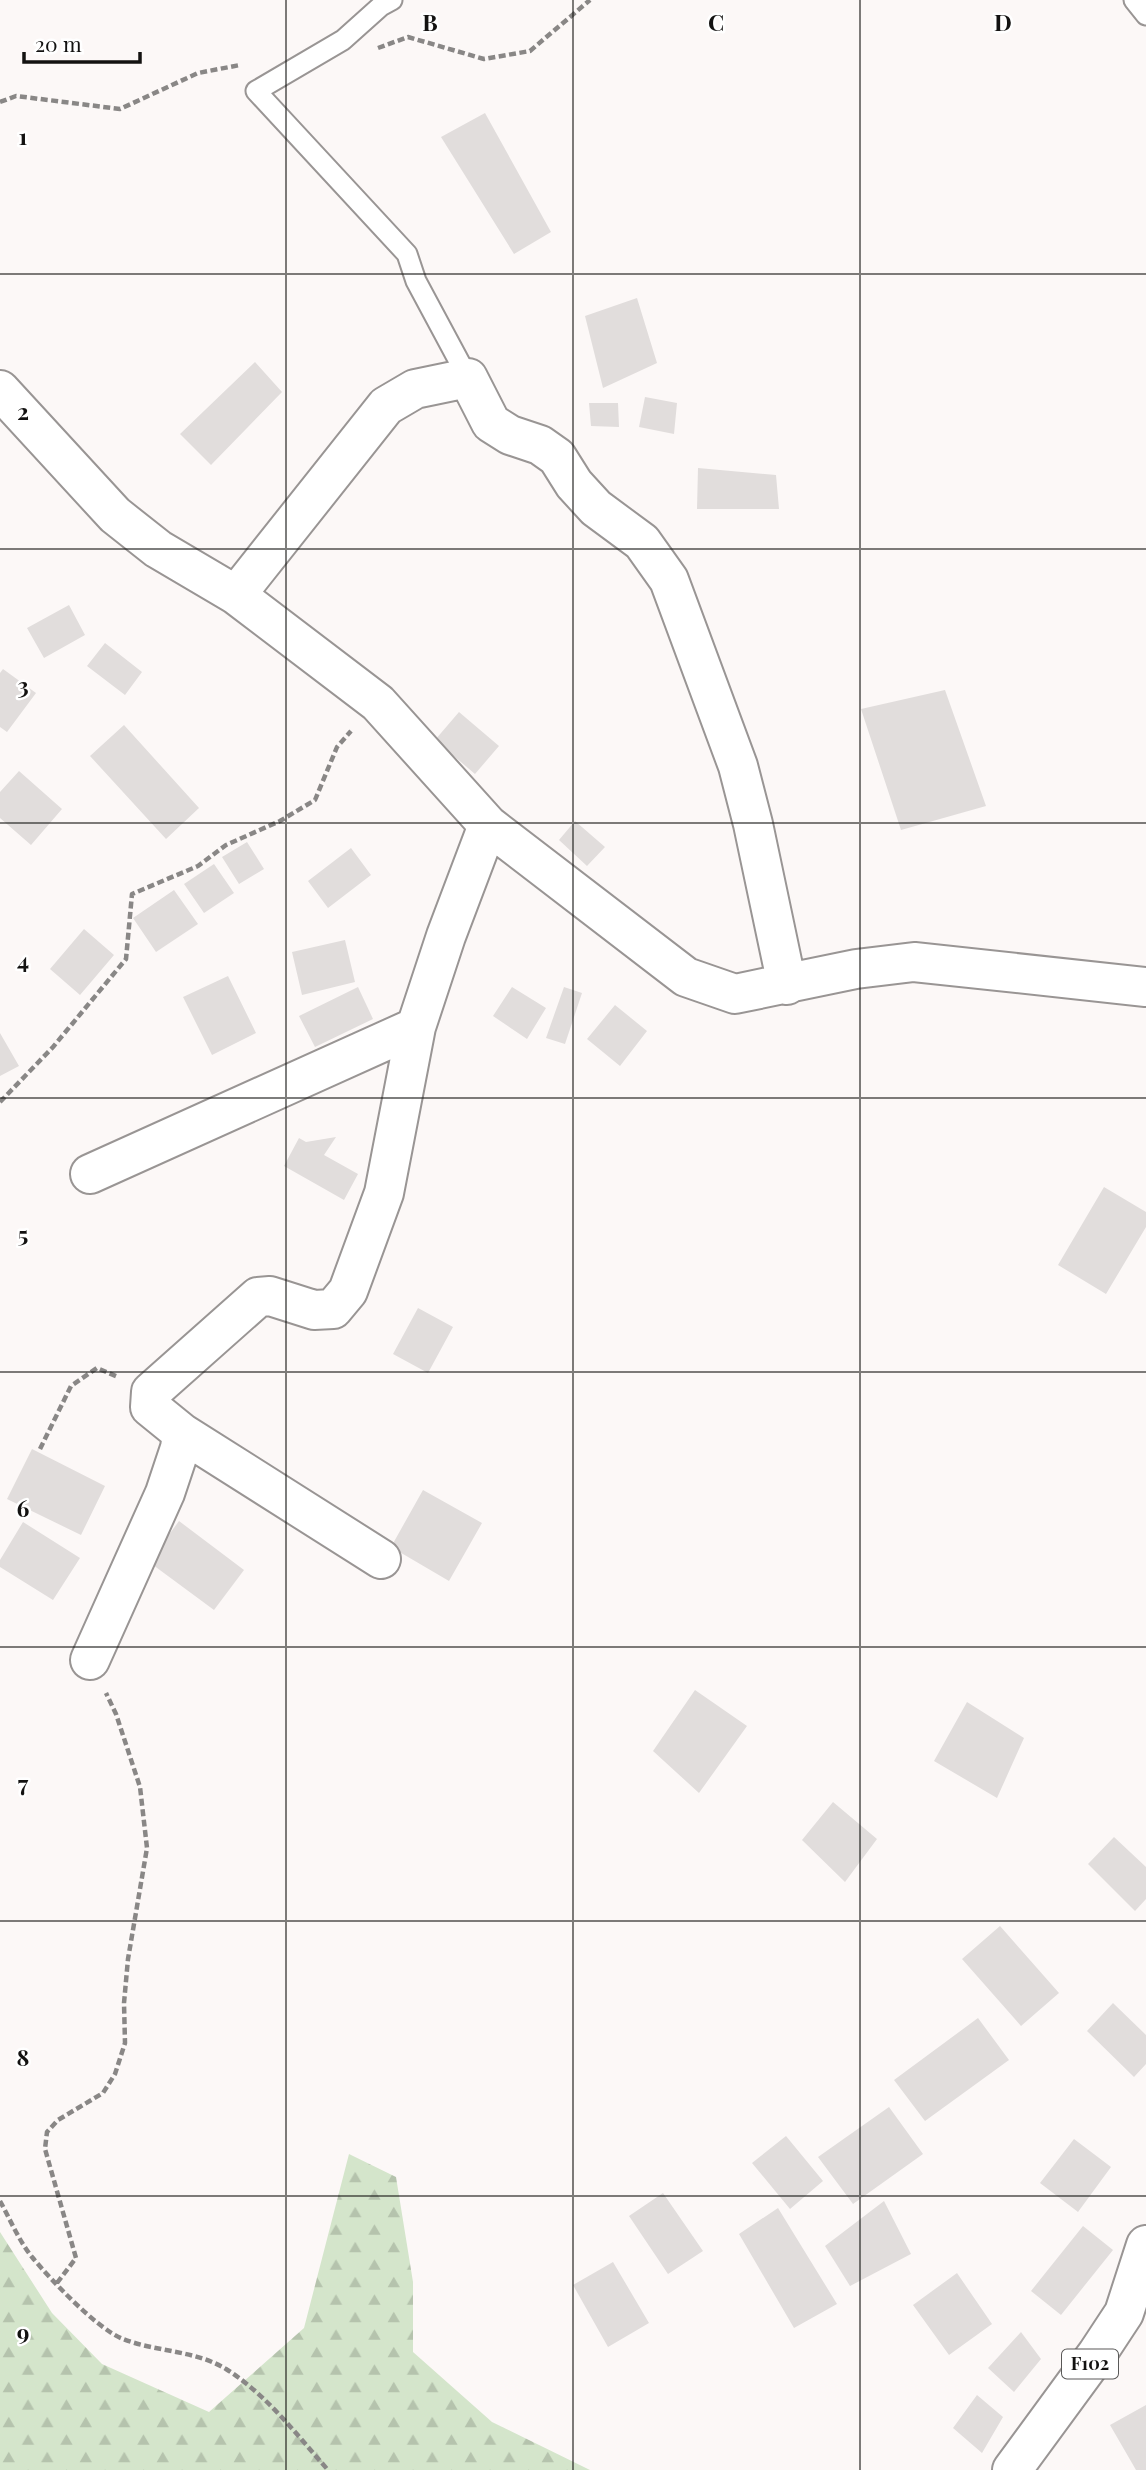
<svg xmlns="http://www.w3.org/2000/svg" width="1146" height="2470" font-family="'Playfair Display',serif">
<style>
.forest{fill:url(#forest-firs)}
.building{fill:#e1dddc}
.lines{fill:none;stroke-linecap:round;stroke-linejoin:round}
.lane-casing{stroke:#999594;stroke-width:23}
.street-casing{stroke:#999594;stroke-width:42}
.primary-casing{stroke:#999594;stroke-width:42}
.path{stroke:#898786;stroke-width:4.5;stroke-dasharray:7 3.5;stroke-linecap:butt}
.lane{stroke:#fff;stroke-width:19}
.street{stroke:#fff;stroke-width:38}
.primary{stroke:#fff;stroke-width:38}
.grid{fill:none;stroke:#131211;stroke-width:2;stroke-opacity:0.55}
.labels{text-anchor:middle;stroke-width:5;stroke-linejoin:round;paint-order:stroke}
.shield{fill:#fff;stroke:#5a5958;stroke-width:2}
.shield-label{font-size:18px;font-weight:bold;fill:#131211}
.grid-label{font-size:23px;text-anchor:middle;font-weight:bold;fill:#131211;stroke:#fff;stroke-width:5;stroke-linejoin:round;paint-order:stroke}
</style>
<defs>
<pattern id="forest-firs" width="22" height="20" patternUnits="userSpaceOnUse" patternTransform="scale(1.75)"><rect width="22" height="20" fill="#d4e5cb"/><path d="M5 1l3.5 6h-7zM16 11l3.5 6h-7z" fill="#b5c3ad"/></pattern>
</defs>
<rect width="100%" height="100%" fill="#fcf8f7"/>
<path class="forest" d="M349 2154 396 2177 413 2282V2352L492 2422 590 2470H0V2232L52 2313 102 2364 209 2412 304 2328Z"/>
<path class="building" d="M485 113 551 232 514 254 441 137Z
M637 298 657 363 603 388 585 316Z
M255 362 282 392 211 465 180 434Z
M645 397 677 403 674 434 639 427Z
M589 403H618L619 427 591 426Z
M698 468 776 475 779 509H697Z
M69 605 85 635 44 658 27 628Z
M105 643 142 672 125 695 87 666Z
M3 669 36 693 7 732 0 727V673Z
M945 690 986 806 901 830 861 709Z
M459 712 499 746 475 774 435 740Z
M124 725 199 808 166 839 90 756Z
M19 771 62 809 31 845 0 818V792Z
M575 821 605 847 587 866 559 840Z
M247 842 264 869 239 884 222 857Z
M351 848 371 875 328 908 308 881Z
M214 864 234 893 204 913 184 884Z
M174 890 198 924 156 952 133 918Z
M84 929 114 955 80 995 50 969Z
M345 940 355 982 302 995 292 952Z
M228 976 256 1033 212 1055 183 997Z
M358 987 373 1019 315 1047 299 1016Z
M512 987 546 1008 527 1039 493 1016Z
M564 987 582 993 565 1044 546 1038Z
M615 1005 647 1031 620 1066 587 1039Z
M0 1033 19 1066 0 1076Z
M336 1137 324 1155 358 1174 344 1200 284 1166 299 1138 306 1142Z
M1104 1187 1146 1212V1227L1106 1294 1058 1265Z
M418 1308 453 1327 428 1373 393 1354Z
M32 1449 105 1486 81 1535 7 1499Z
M423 1490 482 1523 449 1581 391 1547Z
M179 1521 244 1570 214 1610 149 1562Z
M23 1522 80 1558 53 1600 0 1567V1560Z
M695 1690 747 1726 699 1793 653 1751Z
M967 1702 1024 1738 997 1798 934 1761Z
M833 1802 877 1839 845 1882 802 1840Z
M1114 1837 1146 1867V1899L1135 1911 1088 1864Z
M1000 1926 1059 1993 1021 2026 962 1959Z
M1113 2003 1146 2035V2064L1134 2077 1087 2031Z
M978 2018 1009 2060 925 2121 894 2080Z
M889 2107 923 2154 853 2204 818 2157Z
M786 2136 823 2181 790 2209 752 2163Z
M1074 2139 1111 2167 1078 2212 1040 2183Z
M663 2193 703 2251 668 2274 629 2216Z
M884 2201 911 2254 850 2286 825 2246Z
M778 2208 837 2304 794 2328 739 2234Z
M1083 2226 1113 2250 1061 2315 1031 2291Z
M613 2262 649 2323 608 2347 573 2285Z
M957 2273 992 2324 949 2355 913 2305Z
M1021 2332 1041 2359 1014 2392 988 2368Z
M977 2395 1003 2417 982 2453 953 2428Z
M1146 2405V2470H1136L1110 2425Z"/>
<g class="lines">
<g class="lane-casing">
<path id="lane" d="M392 0 381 6 343 40 256 91 407 254 416 281 468 378
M1134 0 1146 15"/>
</g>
<g class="street-casing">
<path id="street" d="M0 390 115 515 158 549 236 595 378 703 488 825 686 977 735 994 856 969 914 962 1146 987
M236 595 386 406 415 389 468 378 491 423 510 435 540 445 557 457 574 484 596 508 642 542 669 580 738 766 753 824 787 985
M90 1174 416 1027
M182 1433 381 1559
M90 1660 165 1493 180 1448 182 1433 150 1407 151 1392 258 1297 270 1296 314 1310 333 1309 348 1291 384 1193 416 1027 446 936 488 825"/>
</g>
<g class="primary-casing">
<path id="primary" d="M1012 2470 1097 2354 1124 2313 1146 2245"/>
</g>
<path class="path" d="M378 48 408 37 484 59 530 51 590 0
M0 102 16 96 120 109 198 73 240 65
M0 1102 53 1047 126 959 132 894 198 866 226 845 280 821 315 800 337 747 351 731
M40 1449 71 1386 97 1368 118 1377
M0 2201C10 2219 19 2241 32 2257 50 2279 97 2329 123 2339 156 2352 195 2350 226 2369 267 2395 296 2434 328 2470
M57 2283 76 2258 45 2149 47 2132 58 2120 103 2093 115 2074 125 2043 124 2003 128 1959 147 1848 140 1787 116 1714 106 1693"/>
<use href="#lane" class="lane"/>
<use href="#street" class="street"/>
<use href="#primary" class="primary"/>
</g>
<path class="grid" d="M286 0V2470M573 0V2470M860 0V2470M0 274H1146M0 549H1146M0 823H1146M0 1098H1146M0 1372H1146M0 1647H1146M0 1921H1146M0 2196H1146"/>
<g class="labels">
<rect class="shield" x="1062" y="2349.5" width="56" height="29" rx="5"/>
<g class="shield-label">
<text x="1090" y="2370">F102</text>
</g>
</g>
<g class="grid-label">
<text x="430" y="31">B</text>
<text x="716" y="31">C</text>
<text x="1003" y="31">D</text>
<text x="23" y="145">1</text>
<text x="23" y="420">2</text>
<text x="23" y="694">3</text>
<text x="23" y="969">4</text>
<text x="23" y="1243">5</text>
<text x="23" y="1517">6</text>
<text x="23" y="1792">7</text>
<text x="23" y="2066">8</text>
<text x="23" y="2341">9</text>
</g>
<path d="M24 52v10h116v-10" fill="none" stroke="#131211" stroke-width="3.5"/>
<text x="35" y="52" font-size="21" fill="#131211" stroke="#ffffff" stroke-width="5" paint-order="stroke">20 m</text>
</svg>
